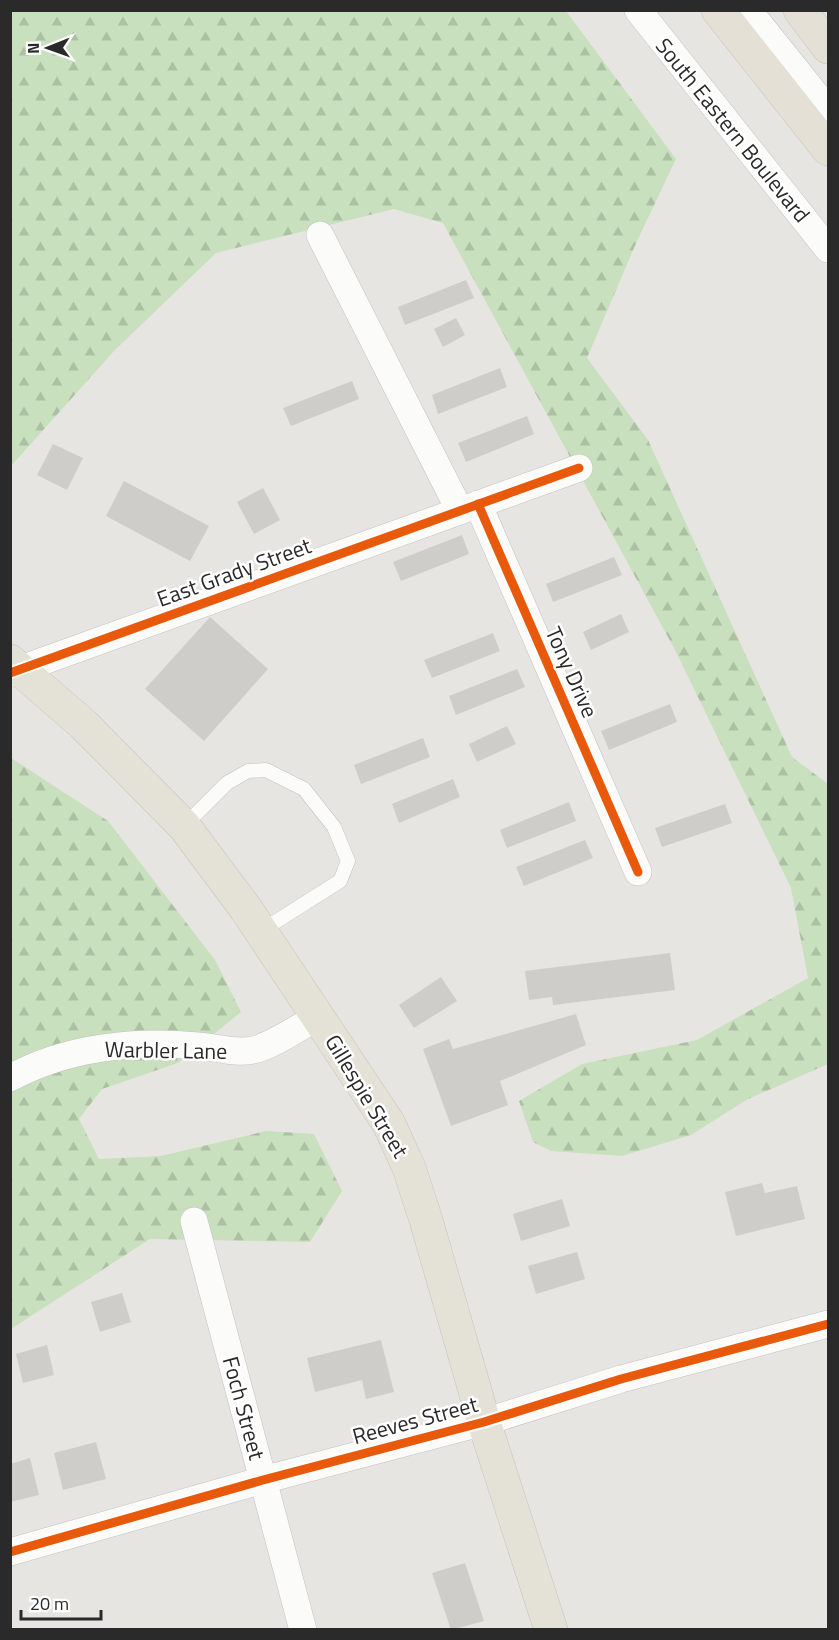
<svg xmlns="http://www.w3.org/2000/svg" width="839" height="1640" font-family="'Titillium Web',sans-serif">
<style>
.forest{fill:url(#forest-firs)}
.building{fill:#cfcdca}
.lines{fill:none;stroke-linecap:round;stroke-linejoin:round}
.service-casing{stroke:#c2c1c0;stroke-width:15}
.minor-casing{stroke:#c2c1c0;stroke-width:28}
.primary-casing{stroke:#c4c3c2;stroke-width:34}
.trunk-casing{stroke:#c4c3c2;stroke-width:34}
.service{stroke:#fbfbfa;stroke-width:14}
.minor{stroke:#fbfbfa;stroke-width:27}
.primary{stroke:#e4e2d6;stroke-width:33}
.trunk{stroke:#e5e0d6;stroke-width:33}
.cycleway-casing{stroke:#fff;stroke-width:13}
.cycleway{stroke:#e8590c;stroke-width:9}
.labels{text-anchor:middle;stroke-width:5;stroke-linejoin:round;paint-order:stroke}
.street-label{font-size:22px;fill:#2a2a2a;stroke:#fff}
</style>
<defs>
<pattern id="forest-firs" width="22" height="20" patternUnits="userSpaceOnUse" patternTransform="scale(1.5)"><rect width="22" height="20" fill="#c8e0bd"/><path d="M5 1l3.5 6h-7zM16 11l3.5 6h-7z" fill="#acc0a3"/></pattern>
</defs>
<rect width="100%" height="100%" fill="#e7e5e1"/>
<path class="forest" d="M11 11H566L676 159 637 241 587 358 648 440 792 757 828 784V1064L748 1099 691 1135 622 1156 551 1151 533 1142 519 1101 582 1064 697 1040 808 978 791 888 675 650 443 223 394 209 216 253 114 351 11 466Z
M11 758 108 821 215 960 241 1012 178 1063 102 1089 79 1119 99 1159 161 1156 266 1131 314 1134 342 1191 310 1242 150 1239 11 1329Z"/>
<path class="building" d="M466 280 474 298 405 325 398 307Z
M456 318 465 335 443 347 434 329Z
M500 368 507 387 438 414 432 395Z
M352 381 359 399 291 426 283 408Z
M527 416 534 434 466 462 458 443Z
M53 444 83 458 67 490 37 475Z
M124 481 209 526 190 561 106 516Z
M263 488 280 520 254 534 237 502Z
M462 535 469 554 401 581 393 562Z
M614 557 622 575 553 602 546 584Z
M621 614 629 632 591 650 583 632Z
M210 617 268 669 204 741 145 689Z
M493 633 500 651 432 678 424 660Z
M517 669 525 687 456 715 449 696Z
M670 704 677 722 609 750 601 731Z
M507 726 516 744 477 762 469 744Z
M423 738 430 757 361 784 354 765Z
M453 779 460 797 399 823 392 804Z
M569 802 576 821 507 848 500 830Z
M725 804 732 823 662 847 655 828Z
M585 840 593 858 524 886 516 867Z
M670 953 675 990 553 1005 552 997 529 1000 525 971Z
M441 977 457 1001 414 1028 399 1005Z
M576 1014 586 1045 500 1081 508 1105 451 1126 423 1049 449 1039 453 1049Z
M762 1183 765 1193 797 1186 805 1219 736 1236 725 1192Z
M562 1199 570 1226 521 1241 513 1214Z
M577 1252 585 1279 536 1294 528 1266Z
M122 1293 131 1322 100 1332 91 1302Z
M381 1340 394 1392 366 1399 362 1380 315 1392 307 1358Z
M47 1345 54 1375 23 1383 16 1354Z
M96 1442 106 1479 63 1490 54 1453Z
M30 1458 39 1495 10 1502V1464Z
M465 1563 484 1621 451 1630 432 1573Z"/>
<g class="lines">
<g class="service-casing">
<path id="service" d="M184 826 227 783 248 771 266 770 304 789 334 827 348 861 340 881 261 931"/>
</g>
<g class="minor-casing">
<path id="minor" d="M638 10 828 249
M748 10 828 110
M320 235 460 511
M478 504 638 872
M10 673 579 468
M10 1078C67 1047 135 1040 198 1046 217 1047 235 1054 253 1050 272 1046 301 1026 319 1016
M194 1221 303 1630
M10 1552 263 1480 484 1422 621 1379 828 1324"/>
</g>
<g class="primary-casing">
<path id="primary" d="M10 661 83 724 184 826 246 909 389 1124 409 1168 426 1220 484 1422 551 1630"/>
</g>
<g class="trunk-casing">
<path id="trunk" d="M718 10 828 149
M800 10 828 47"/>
</g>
<use href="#service" class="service"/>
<use href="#minor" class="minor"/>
<use href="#primary" class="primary"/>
<use href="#trunk" class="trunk"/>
<g class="cycleway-casing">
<path id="cycleway" d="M478 504 638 872
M10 673 579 468
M10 1552 263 1480 484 1422 621 1379 828 1324"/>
</g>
<use href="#cycleway" class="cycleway"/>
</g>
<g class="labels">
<g class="street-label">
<text transform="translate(733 130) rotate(51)" y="8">South Eastern Boulevard</text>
<text transform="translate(234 572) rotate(-20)" y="8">East Grady Street</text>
<text transform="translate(572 672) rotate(66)" y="8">Tony Drive</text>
<text transform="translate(166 1050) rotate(1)" y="8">Warbler Lane</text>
<text transform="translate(367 1096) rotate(59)" y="8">Gillespie Street</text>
<text transform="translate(244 1408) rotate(75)" y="8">Foch Street</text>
<text transform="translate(415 1420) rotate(-15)" y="8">Reeves Street</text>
</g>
</g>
<rect width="839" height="1640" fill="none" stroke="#2a2a2a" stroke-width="24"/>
<g transform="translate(48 48) rotate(269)" stroke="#ffffff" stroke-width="4.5" paint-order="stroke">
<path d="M0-4.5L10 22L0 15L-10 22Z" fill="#2a2a2a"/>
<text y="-9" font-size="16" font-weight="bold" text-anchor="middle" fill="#2a2a2a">N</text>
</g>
<path d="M21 1610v9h80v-9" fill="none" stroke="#2a2a2a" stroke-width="3"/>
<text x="30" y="1610" font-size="18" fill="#2a2a2a" stroke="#ffffff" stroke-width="4.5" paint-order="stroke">20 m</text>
</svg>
